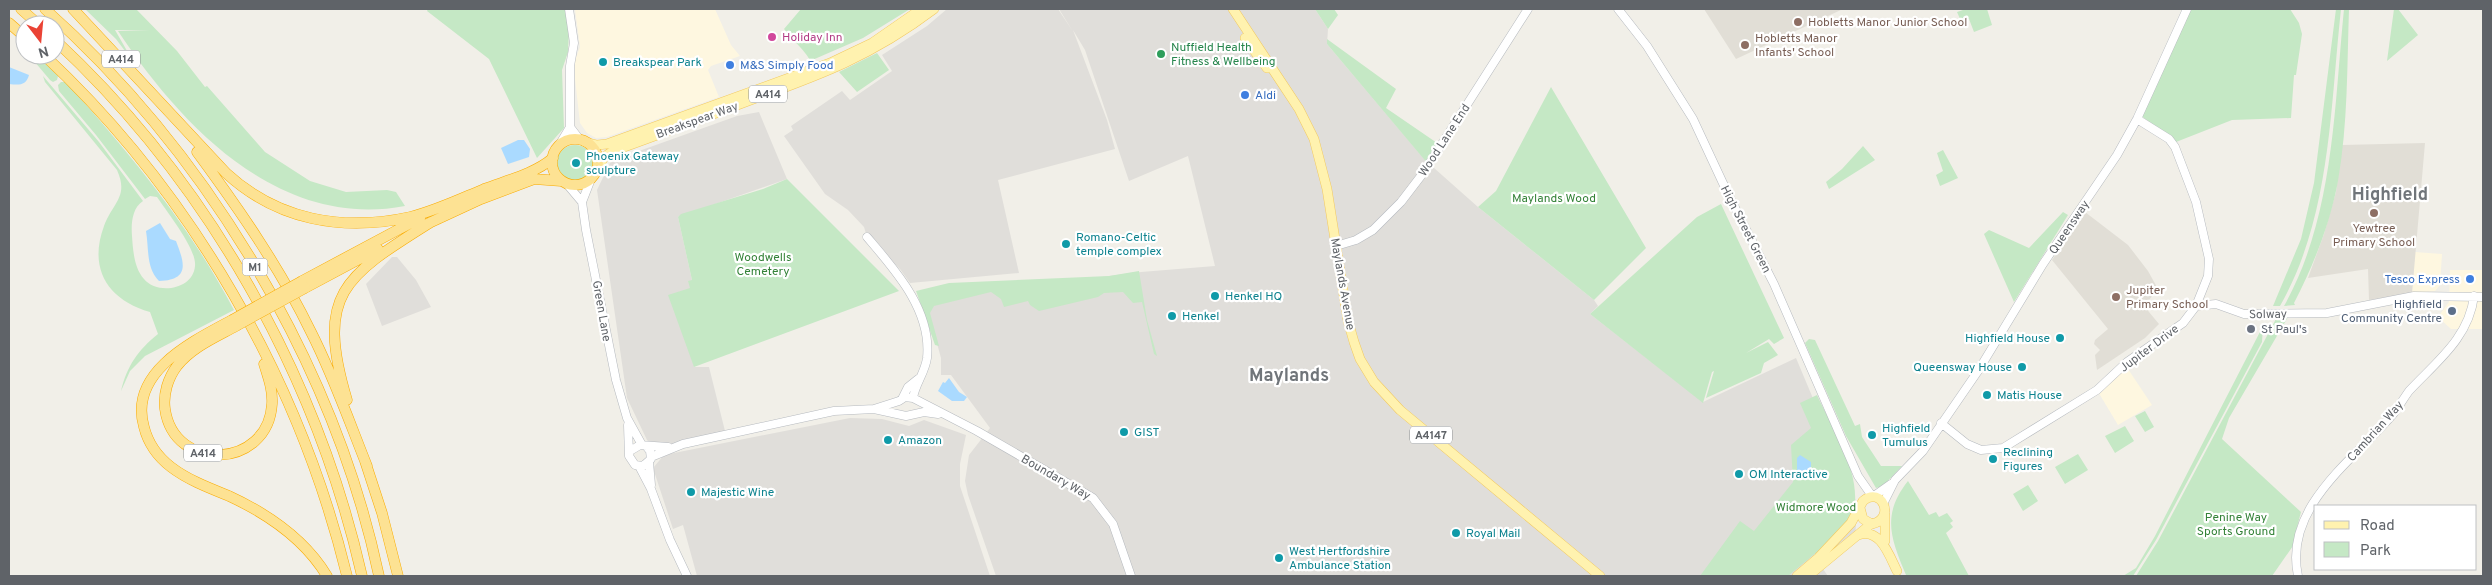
<svg xmlns="http://www.w3.org/2000/svg" width="2492" height="585" font-family="Overpass,sans-serif">
<style>
.commercial{fill:#fef7e0}
.industrial{fill:#e0deda}
.education{fill:#e1ded6}
.green{fill:#c5e8c5}
.water{fill:#aadaff}
.lines{fill:none;stroke-linecap:round;stroke-linejoin:round}
.secondary-casing{stroke:#b6babf;stroke-width:9}
.primary-casing{stroke:#f2c960;stroke-width:10}
.highway-casing{stroke:#f9ab00;stroke-width:11}
.secondary{stroke:#fff;stroke-width:8}
.primary{stroke:#fff2af;stroke-width:9}
.highway{stroke:#fde293;stroke-width:10}
.highway-bridge-casing{stroke:#f9ab00;stroke-width:11;stroke-linecap:butt}
.highway-bridge{stroke:#fde293;stroke-width:10}
.education-dot{fill:#8d6e63;stroke:#fff;stroke-width:2}
.hotel-dot{fill:#d1479c;stroke:#fff;stroke-width:2}
.leisure-dot{fill:#2e9e5b;stroke:#fff;stroke-width:2}
.culture-dot{fill:#0f9aa8;stroke:#fff;stroke-width:2}
.shop-dot{fill:#3f7fe0;stroke:#fff;stroke-width:2}
.service-dot{fill:#5c6f8a;stroke:#fff;stroke-width:2}
.worship-dot{fill:#6b7280;stroke:#fff;stroke-width:2}
.labels{text-anchor:middle;stroke-width:4.5;stroke-linejoin:round;paint-order:stroke}
.shield{fill:#fff;stroke:#8f9295;stroke-width:1}
.shield-label{font-size:11px;font-weight:bold;fill:#5f6368}
.education-label{font-size:12px;fill:#785e54;stroke:#fff;text-anchor:start}
.hotel-label{font-size:12px;fill:#b23c85;stroke:#fff;text-anchor:start}
.leisure-label{font-size:12px;fill:#27864d;stroke:#fff;text-anchor:start}
.culture-label{font-size:12px;fill:#0d838f;stroke:#fff;text-anchor:start}
.shop-label{font-size:12px;fill:#366cbe;stroke:#fff;text-anchor:start}
.street-label{font-size:12px;fill:#5f6368;stroke:#fff}
.park-label{font-size:12px;fill:#348238;stroke:#fff}
.service-label{font-size:12px;fill:#4e5e75;stroke:#fff;text-anchor:end}
.worship-label{font-size:12px;fill:#5b616d;stroke:#fff;text-anchor:start}
.district-label{font-size:18px;font-weight:bold;fill:#70757a;stroke:#fff}
</style>
<rect width="100%" height="100%" fill="#f1efe8"/>
<path class="commercial" d="M575 9H715L731 45 740 56 711 66 708 70 719 97 607 137 596 138 587 133 580 123 575 79V60L580 47Z
M2415 252 2442 254 2440 285 2435 291 2412 293Z
M2450 270H2483V329H2451L2438 317 2449 302Z
M2126 366 2152 405 2118 425 2097 390Z"/>
<path class="industrial" d="M947 9H1058L1072 30 1059 9H1315L1328 29 1327 44 1425 160 1478 207 1594 300 1598 306 1590 314 1703 402 1796 358 1857 503 1855 542 1823 569 1828 576H996L968 495 965 481 969 455 990 428 951 375H941V358L927 307 991 291 1141 272 1215 266 1188 156 1129 181 1085 50 1073 30 1107 120 1115 149 998 180 1019 273 910 283 900 269 867 237 864 227 848 210 825 194 784 136 793 130 791 126 842 91 850 100 892 71 882 55 927 26Z
M759 112 787 179 678 217 692 280 694 367H709L725 431 667 445H652L647 440 627 398 597 190 611 161 737 116Z
M392 257H397L416 280 431 307 382 326 366 284Z
M850 418 882 419 909 426 924 420 966 435 960 464V486L990 576H697L683 525 673 529 653 468 664 455Z"/>
<path class="education" d="M1704 9H1843L1736 59Z
M2425 143 2412 293 2369 300 2368 269 2308 278 2324 234 2336 192 2342 145Z
M2085 212 2128 245 2148 271 2158 289 2144 306 2159 324 2145 338 2097 370 2095 355 2100 350 2094 344 2095 340 2108 329 2052 260Z"/>
<path class="green" d="M85 9H136L177 51 205 87 207 86 265 152 310 181 346 192 387 190 396 192 405 206C279 230 181 126 118 31H150L115 30 134 63 116 39Z
M428 9H565L569 31 568 52 562 70 564 128 537 158 489 59 427 11Z
M801 9 808 10 910 9 863 38 810 61C809 55 790 37 784 29Z
M1315 9H1334L1338 15 1328 29Z
M1966 9H1987L1992 25 1974 32 1969 19 1961 21 1957 12Z
M2191 9H2290L2299 23 2302 34 2296 75H2294L2291 118 2232 120 2176 142 2140 115Z
M2336 9H2341C2330 109 2331 216 2280 306H2273L2301 239 2314 183Z
M2344 9H2349C2347 66 2348 124 2338 181 2330 224 2314 264 2294 303L2295 305 2284 306C2334 217 2334 108 2344 9Z
M2394 9H2398L2418 35 2387 61Z
M1327 39 1396 89 1386 108 1440 145 1428 164 1327 44Z
M877 53 889 70 857 92 839 72Z
M29 55H38L58 76 57 80 53 82 50 80Z
M43 76 99 142 143 201C132 208 131 224 132 236 133 250 134 268 144 279 157 295 193 290 195 266 197 249 167 212 157 197L150 196 145 199 96 135 59 91 58 85 61 82H66C131 155 188 223 234 310L145 356 130 371 121 391C127 366 138 350 158 334L150 312C108 300 88 269 104 226 113 202 129 197 117 170L45 82Z
M1551 87 1646 248 1594 300 1478 207 1496 191Z
M557 163a18 18 0 1 1 36 0a18 18 0 1 1-36 0Z
M1863 146 1875 160 1829 189 1826 182 1842 169Z
M1943 150 1958 178 1940 186 1936 175 1943 171 1937 153Z
M787 179 899 291 694 367 668 295 690 288 688 281 692 280 678 217 681 214 763 189Z
M1721 204 1784 338 1774 344 1769 339 1746 353 1768 342 1778 355 1764 363 1761 373 1706 398 1714 371 1712 372 1703 403 1590 314 1697 217Z
M2063 212 2068 215 2014 302 1984 234 1989 230 2029 248Z
M1139 271 1147 320 1157 356 1154 354 1142 302 1133 303 1123 292 1104 293 1098 297 1039 311 1030 305 1028 301 1004 307 1001 299 991 292 934 306 930 313 939 346 935 345 916 291 949 283 1109 276Z
M2277 317H2288L2229 418 2222 439 2301 512 2295 535V543L2272 576H2136L2158 541Z
M2263 326 2262 342 2156 540 2133 576H2123L2136 568 2155 536Z
M1809 339 1815 340 1855 426 1860 424 1862 437 1881 466H1902L1883 486 1876 488 1846 436 1805 343Z
M1817 395C1833 430 1867 480 1851 520 1848 527 1798 568 1788 576H1700L1740 521 1754 531 1793 482 1791 445 1811 428 1800 403Z
M2145 411 2154 427 2145 432 2135 416Z
M2125 426 2134 441 2115 453 2105 436Z
M2078 454 2088 470 2065 484 2055 467Z
M1908 481 1929 515 1936 512 1939 517 1947 513 1953 521 1950 523 1953 527 1946 533 1969 576 1906 575C1891 539 1881 515 1908 481Z
M2028 485 2038 501 2023 511 2013 494Z"/>
<path class="water" d="M9 67 29 75C26 86 19 85 9 84Z
M518 140H524L530 149 529 157 508 164 501 148Z
M160 223 170 239 176 241C184 262 191 280 159 281 146 268 149 249 146 231Z
M949 378 959 392 967 397 964 401H952L938 391 943 382 945 383Z
M1800 455 1811 462V472L1806 475 1800 474 1797 470V458Z"/>
<g class="lines">
<g class="secondary-casing">
<path id="secondary" d="M1618 9 1647 46 1693 119 1728 194 1774 284 1858 476 1872 496
M570 127 580 140
M558 147 570 127V66L574 43 569 9
M591 179 582 202 586 230 616 380 627 418 642 445
M566 183 582 202
M867 237C895 270 932 310 927 358 925 373 915 384 913 398
M1336 246 1356 240 1373 230 1401 202 1424 172 1528 9
M2196 306 2216 304 2244 314 2327 313 2414 296 2483 297
M902 399 908 387 918 379
M874 409 899 401 905 397 913 398 977 431 1093 498 1113 524 1131 576
M1941 423 1967 444 1981 450 2003 448 2097 390 2127 362 2183 323 2196 306 2208 276 2209 259 2196 202 2175 147 2169 139 2137 119
M628 425 629 456 635 465 643 466 651 459 650 451 646 446
M630 451 640 445 668 447
M651 457 683 444 834 411 874 409 906 416 924 412 938 414
M649 462 651 485
M639 466 651 489 670 540 687 576
M1874 496 1891 484
M1884 502 1895 480 1923 451 1978 371 2043 264 2117 155 2137 119 2187 9
M2298 576C2283 506 2355 459 2394 413 2399 406 2404 398 2409 391 2436 362 2469 338 2474 296"/>
</g>
<g class="primary-casing">
<path id="primary" d="M1233 9 1299 109 1314 139 1327 189 1348 321 1354 342 1360 359 1374 382 1400 410 1600 576
M1245 38 1267 68
M585 142 597 145 607 144 830 63 872 43 921 9
M598 168 604 157 613 151C658 135 703 118 748 101 820 75 872 56 934 9
M1885 515V541
M1858 535C1880 527 1889 555 1897 571
M1819 557 1851 523 1863 501C1882 485 1896 519 1872 524L1863 519 1860 508
M1797 576 1824 553
M1808 576 1871 524"/>
</g>
<g class="highway-casing">
<path id="highway" d="M21 9 39 25
M45 9C207 153 334 364 379 576
M73 9 226 173C277 220 342 232 410 217 435 211 460 199 484 189 508 180 534 174 553 158
M9 23 25 37
M55 40C208 182 316 374 362 576
M44 55C192 193 299 380 347 576
M552 162a23 23 0 1 1 46 0a23 23 0 1 1-46 0Z
M197 152C239 209 280 268 311 332 333 375 349 421 367 466
M427 224 481 199 534 179 561 181
M302 281 420 218
M305 288 378 249
M232 320C193 341 128 372 144 427 148 443 158 457 171 467 188 480 209 488 229 496 268 514 304 538 327 576
M236 326C216 337 192 347 177 366 168 378 163 394 165 409 174 473 268 469 272 404 273 390 268 377 264 364
M347 400C315 293 345 276 431 222
M365 461 382 513 398 576"/>
</g>
<use href="#secondary" class="secondary"/>
<use href="#primary" class="primary"/>
<use href="#highway" class="highway"/>
<g class="highway-bridge-casing">
<path id="highway-bridge" d="M232 320 302 281
M236 326 305 288"/>
</g>
<use href="#highway-bridge" class="highway-bridge"/>
</g>
<g class="education-dot">
<circle cx="1798" cy="22" r="5"/>
<circle cx="1745" cy="45" r="5"/>
<circle cx="2374" cy="213" r="5"/>
<circle cx="2116" cy="297" r="5"/>
</g>
<circle class="hotel-dot" cx="772" cy="37" r="5"/>
<circle class="leisure-dot" cx="1161" cy="54" r="5"/>
<g class="culture-dot">
<circle cx="603" cy="62" r="5"/>
<circle cx="576" cy="163" r="5"/>
<circle cx="1066" cy="244" r="5"/>
<circle cx="1215" cy="296" r="5"/>
<circle cx="1172" cy="316" r="5"/>
<circle cx="2060" cy="338" r="5"/>
<circle cx="2022" cy="367" r="5"/>
<circle cx="1987" cy="395" r="5"/>
<circle cx="1124" cy="432" r="5"/>
<circle cx="1872" cy="435" r="5"/>
<circle cx="888" cy="440" r="5"/>
<circle cx="1993" cy="459" r="5"/>
<circle cx="1739" cy="474" r="5"/>
<circle cx="691" cy="492" r="5"/>
<circle cx="1456" cy="533" r="5"/>
<circle cx="1279" cy="558" r="5"/>
</g>
<g class="shop-dot">
<circle cx="730" cy="65" r="5"/>
<circle cx="1245" cy="95" r="5"/>
<circle cx="2470" cy="279" r="5"/>
</g>
<circle class="service-dot" cx="2452" cy="311" r="5"/>
<circle class="worship-dot" cx="2251" cy="329" r="5"/>
<g class="labels">
<g class="shield">
<rect x="102" y="50.5" width="38" height="17" rx="4"/>
<rect x="749" y="85.5" width="38" height="17" rx="4"/>
<rect x="242.5" y="258.5" width="25" height="17" rx="4"/>
<rect x="1410" y="426.5" width="42" height="17" rx="4"/>
<rect x="184" y="444.5" width="38" height="17" rx="4"/>
</g>
<g class="shield-label">
<text x="121" y="63">A414</text>
<text x="768" y="98">A414</text>
<text x="255" y="271">M1</text>
<text x="1431" y="439">A4147</text>
<text x="203" y="457">A414</text>
</g>
<g class="education-label">
<text x="1808" y="26">Hobletts Manor Junior School</text>
<text x="1755" y="42">Hobletts Manor<tspan x="1755" dy="14">Infants' School</tspan></text>
<text x="2374" y="232" text-anchor="middle">Yewtree<tspan x="2374" dy="14">Primary School</tspan></text>
<text x="2126" y="294">Jupiter<tspan x="2126" dy="14">Primary School</tspan></text>
</g>
<g class="hotel-label">
<text x="782" y="41">Holiday Inn</text>
</g>
<g class="leisure-label">
<text x="1171" y="51">Nuffield Health<tspan x="1171" dy="14">Fitness &amp; Wellbeing</tspan></text>
</g>
<g class="culture-label">
<text x="613" y="66">Breakspear Park</text>
<text x="586" y="160">Phoenix Gateway<tspan x="586" dy="14">sculpture</tspan></text>
<text x="1076" y="241">Romano-Celtic<tspan x="1076" dy="14">temple complex</tspan></text>
<text x="1225" y="300">Henkel HQ</text>
<text x="1182" y="320">Henkel</text>
<text x="2050" y="342" text-anchor="end">Highfield House</text>
<text x="2012" y="371" text-anchor="end">Queensway House</text>
<text x="1997" y="399">Matis House</text>
<text x="1882" y="432">Highfield<tspan x="1882" dy="14">Tumulus</tspan></text>
<text x="1134" y="436">GIST</text>
<text x="898" y="444">Amazon</text>
<text x="2003" y="456">Reclining<tspan x="2003" dy="14">Figures</tspan></text>
<text x="1749" y="478">OM Interactive</text>
<text x="701" y="496">Majestic Wine</text>
<text x="1466" y="537">Royal Mail</text>
<text x="1289" y="555">West Hertfordshire<tspan x="1289" dy="14">Ambulance Station</tspan></text>
</g>
<g class="shop-label">
<text x="740" y="69">M&amp;S Simply Food</text>
<text x="1255" y="99">Aldi</text>
<text x="2460" y="283" text-anchor="end">Tesco Express</text>
</g>
<g class="street-label">
<text transform="translate(697 120) rotate(-20)" y="4">Breakspear Way</text>
<text transform="translate(1444 140) rotate(-57)" y="4">Wood Lane End</text>
<text transform="translate(2069 227) rotate(-56)" y="4">Queensway</text>
<text transform="translate(1746 229) rotate(63)" y="4">High Street Green</text>
<text transform="translate(1343 284) rotate(80)" y="4">Maylands Avenue</text>
<text transform="translate(602 311) rotate(80)" y="4">Green Lane</text>
<text transform="translate(2268 314) rotate(-1)" y="4">Solway</text>
<text transform="translate(2149 348) rotate(-37)" y="4">Jupiter Drive</text>
<text transform="translate(2375 431) rotate(-48)" y="4">Cambrian Way</text>
<text transform="translate(1056 477) rotate(30)" y="4">Boundary Way</text>
</g>
<g class="park-label">
<text x="1554" y="202">Maylands Wood</text>
<text x="763" y="261">Woodwells<tspan x="763" dy="14">Cemetery</tspan></text>
<text x="1816" y="511">Widmore Wood</text>
<text x="2236" y="521">Penine Way<tspan x="2236" dy="14">Sports Ground</tspan></text>
</g>
<g class="service-label">
<text x="2442" y="308">Highfield<tspan x="2442" dy="14">Community Centre</tspan></text>
</g>
<g class="worship-label">
<text x="2261" y="333">St Paul's</text>
</g>
<g class="district-label">
<text x="2390" y="200">Highfield</text>
<text x="1289" y="381">Maylands</text>
</g>
</g>
<rect width="2492" height="585" fill="none" stroke="#5f6368" stroke-width="20"/>
<rect x="2314" y="505" width="162" height="65" fill="#ffffff" stroke="#bfc1c3"/>
<rect x="2324" y="521" width="25" height="8" fill="#fff2af" stroke="#bfc1c3"/>
<text x="2360" y="530" font-size="15" fill="#5f6368">Road</text>
<rect x="2324" y="542" width="25" height="15" fill="#c5e8c5" stroke="#bfc1c3"/>
<text x="2360" y="555" font-size="15" fill="#5f6368">Park</text>
<g transform="translate(40 40) rotate(164)"><circle r="24" fill="#ffffff" stroke="#bfc1c3"/>
<path d="M0-4L9 19L0 12L-9 19Z" fill="#ea4335"/>
<text y="-8" font-size="14" font-weight="bold" text-anchor="middle" fill="#5f6368">N</text>
</g>
</svg>
